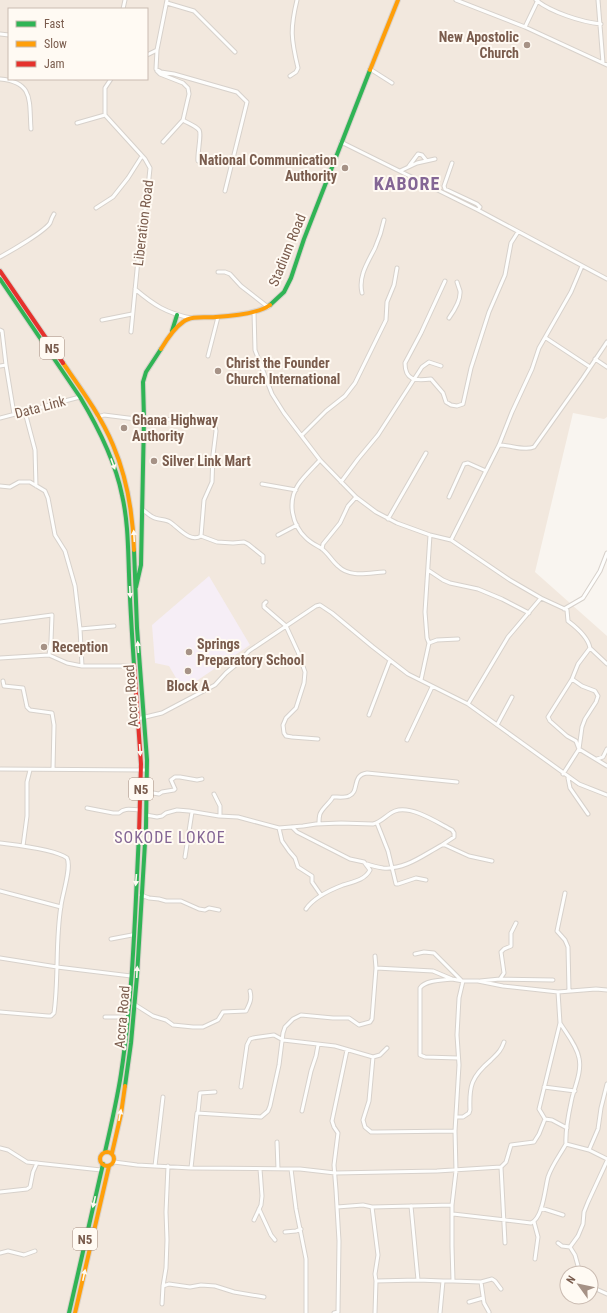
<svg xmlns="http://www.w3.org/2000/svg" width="607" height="1313" font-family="'Roboto Condensed',sans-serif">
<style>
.residential{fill:#f2e8de;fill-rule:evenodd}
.education{fill:#f6eef6}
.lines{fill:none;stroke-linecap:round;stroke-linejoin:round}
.street-casing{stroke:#d7d1cb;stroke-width:5}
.fast-casing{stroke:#d9d2cb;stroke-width:6}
.slow-casing{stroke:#d9d2cb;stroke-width:6}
.jam-casing{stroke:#d9d2cb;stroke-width:6}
.street{stroke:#fefefd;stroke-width:3}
.fast{stroke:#30b455;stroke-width:4}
.slow{stroke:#ff9f0a;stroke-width:4}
.jam{stroke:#e5322d;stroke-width:4}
.oneway{fill:#fffaf3}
.poi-dot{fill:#a69286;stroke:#fffaf3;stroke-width:1.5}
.labels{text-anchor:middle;stroke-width:4;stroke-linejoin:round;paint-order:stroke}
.shield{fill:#fffaf3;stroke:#a28b7f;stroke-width:1}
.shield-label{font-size:13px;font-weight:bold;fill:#7a5c4d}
.poi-label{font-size:14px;font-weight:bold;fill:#7a5c4d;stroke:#fffaf3;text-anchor:start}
.street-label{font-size:14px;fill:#7a5c4d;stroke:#fffaf3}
.quarter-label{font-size:16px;letter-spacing:1px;fill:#846695;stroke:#fffaf3}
.district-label{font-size:18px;font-weight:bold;letter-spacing:1px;fill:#846695;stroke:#fffaf3}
</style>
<rect width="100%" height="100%" fill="#f9f5f0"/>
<path class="residential" d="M0 0H607V417L604 419 573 413 535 572 607 636V1313H0ZM9 9H147V79H9ZM567 1273H591V1297H567Z"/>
<path class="education" d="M209 576 250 645 183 690 169 666 155 663 152 625Z"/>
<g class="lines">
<g class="street-casing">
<path id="street" d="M456 0 525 27 607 65
M536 0C551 12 581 22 601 24
M598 0 603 63
M167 3 194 11 235 52
M123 9 125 0
M525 27 538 0
M0 34 9 35
M157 50 156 69 161 72 174 74 237 92 247 102 225 191
M147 55 157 50 167 0
M370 69 392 83
M157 71 160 74 183 83 188 88 189 94 183 120 163 142
M290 76 296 72 298 68C291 39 290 29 297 0
M0 79C34 82 29 101 31 129
M111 79 105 88V115L145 159 150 168 147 198 140 239 131 332
M183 120C187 123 195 125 199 130 202 133 197 154 198 161
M77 123 105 115
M341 142 478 210 607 279
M452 163 444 186 445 189 477 204 480 207 478 210
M409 166 418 154 422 155 426 160
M400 171 417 163 435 159
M96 208 113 197 128 178 142 156
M0 257C11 251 44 232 50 223 51 220 52 217 54 214
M218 272H225L230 274 241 286 268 307
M445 281 421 333 405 363C405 381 416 381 431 379L443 393 446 402 451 405 457 406 463 404 471 368 489 312 505 275 511 243 518 232
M135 289C154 305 166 313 191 318
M362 293C358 276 368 262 375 248 379 239 382 230 384 220
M254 312 255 350 272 394 284 413 320 460 356 497 376 512 397 523 430 535 451 540 510 580 541 598 567 610 568 621C576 627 588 637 590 648L578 664 572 679 582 686 595 691 598 696 596 702 585 719 582 727 579 749 563 774
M449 318C454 311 461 300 460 291 459 288 458 285 457 282
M102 320 132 314
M0 330 2 331 6 365
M546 338 590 367
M208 356 218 317
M595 359 607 367
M0 366 6 365 14 414
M25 412 35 450 36 486
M98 417 104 415 136 419 204 420 215 426 216 431 213 455 212 482 204 500 201 536
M0 418 80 397
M302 435 326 411 345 396 355 383 386 320 387 302 394 285 397 268
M499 445C510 445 525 451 534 447L583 378 607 342
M320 460C313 468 304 476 298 485 287 502 292 525 306 538 311 543 316 545 321 548 328 553 332 561 338 566 350 578 368 573 384 572
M341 482 358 459 378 435 422 367 429 362 441 366
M262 484 296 490
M0 486 10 487 19 482H30L45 491 48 498 55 535 65 551 75 586 80 629 82 666
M449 497 464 464 468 463 486 471
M142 509C146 512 151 517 155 518 160 520 166 519 170 522 179 528 190 543 201 536L217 542 233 543 244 542 248 544 263 556V562
M388 519 426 453
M278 535 297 525
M451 540 499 445 512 412 532 369 539 348 571 292 582 266
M322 549 323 544 340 523 348 506 356 497
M428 570 443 580 450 583 478 589 502 599 529 613
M266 602 264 604V607L286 626 298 652 305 672 304 683 296 708 286 718 283 725 284 733 286 736 292 737 318 739
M564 609 583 598 600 571 607 553
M0 622 52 615 51 641 49 655
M80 629 114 626
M429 643 437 640 458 639
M590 648 607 664
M0 658 49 655 67 663 82 666H133
M572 679 548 717 550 721 567 736 576 741 579 749 607 766
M421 680 429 643 427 638 425 612 430 535
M3 681 4 686 23 688 27 707 30 710 52 713 54 725 53 769
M468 704 508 637 541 598
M369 715 390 660
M137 719 162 713 215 685 226 673 238 663 249 651 316 606 320 605 332 613 373 647 408 674 468 704 579 784 607 795
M497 725 512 697
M407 740 432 687
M597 759 603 757 607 749
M0 769 147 770
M568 778 570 788 588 814
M147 792 159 794 162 792 174 790 175 789 171 780 175 777H180L197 780 202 779
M214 794 220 806V816
M87 808 113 813H119C125 807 132 810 140 810
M146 815 157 817 162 816 166 813 177 810 189 811 219 816 238 817 279 828 303 826 316 824 341 823 373 824C382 822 387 814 395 811 412 805 438 823 452 830L454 833V837L442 845
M377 823 388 851 396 884H398L416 878 426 880
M319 824C319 821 319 817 320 814 323 807 330 803 333 797 338 797 345 798 349 796 360 792 351 775 367 773L457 782
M292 827 297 832 350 859 364 862 370 870C365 880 353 882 343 885 330 890 314 897 306 909
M279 828 282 841 289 851 295 858 298 867 312 876V882L321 895
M0 843C15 845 55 849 67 858 72 867 62 895 61 906 55 942 59 978 54 1013L51 1016H48L0 1012
M23 846 27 816V782L30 770
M185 857 192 812
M367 864C372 866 377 867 383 868 405 870 423 855 442 845H445L469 856 492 861
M0 891 61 907
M565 893 557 931 565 940 568 947 569 991
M141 895 149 898 159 899 166 901H181L199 909 205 910 209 908 219 910
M111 939 132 935
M415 954 424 952 434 953 461 980
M0 958 57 967 131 976
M376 968 433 971 452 979 463 981H478L503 986 558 992 596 989 607 990
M452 979C443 980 425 980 420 988V1055L425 1057 458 1058
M500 979 504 973 501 952 504 949 511 946V933L516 923
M480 981 500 979 553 980
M558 992 560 1023 539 1109 545 1119 552 1120 567 1128
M134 1004 153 1016 166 1020 173 1025 193 1027H203L218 1020 223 1012 246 1011C250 1003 252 999 250 991
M105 1017H127
M373 1057 369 1101 363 1120 365 1127 371 1132H377L455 1131
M241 1087 247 1045 250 1039 253 1038 274 1035 283 1040 335 1046 373 1057 380 1055 387 1048
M544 1087 575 1091
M302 1111 311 1071 316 1056 318 1045
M198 1112 200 1093 215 1092
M456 1117H463L469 1113 470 1110C469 1086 471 1077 491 1060 497 1054 501 1051 504 1042
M277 1142 278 1169
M566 1144 589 1150 607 1159
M0 1148 8 1150 27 1162 101 1170
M589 1150 598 1129 601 1108 607 1084
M114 1162 137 1165 191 1168 300 1169 335 1173 437 1171 501 1167 506 1162 511 1145 534 1142 539 1134 545 1119
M155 1166 163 1097
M501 1167 505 1243
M191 1168 197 1113 261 1117 268 1111 270 1106 279 1065 283 1033 285 1027 293 1019 301 1015 333 1018H349L359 1025 370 1022 372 1019 376 968 375 956
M291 1169 296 1209 306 1259V1313
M0 1192 27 1189 30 1187 33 1172 37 1163
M411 1206 418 1280
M337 1207 363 1205 372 1207 378 1255 375 1274 376 1281 418 1280 443 1281H453L452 1246V1205L456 1171 455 1131 459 1065 457 1035 459 998 463 981
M372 1207 452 1205
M541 1208 563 1215
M259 1209 271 1235 275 1240
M453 1214 531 1223C543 1218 545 1188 548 1177 552 1165 560 1155 566 1144 565 1129 569 1112 572 1098 575 1086 582 1071 579 1058 577 1046 567 1034 560 1023
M254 1220 261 1205 262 1196 260 1169
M534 1222 538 1237 535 1259
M285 1232 296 1231 301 1229
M558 1243 562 1246 570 1247
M0 1253 8 1251 24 1255 35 1251
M580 1273 575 1255 570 1247 578 1236 583 1224 584 1212 588 1202 607 1161
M453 1281 481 1282 492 1279 495 1281 501 1289
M481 1282 484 1303 489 1312
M591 1284 596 1289 607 1294
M163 1286 169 1284 190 1287 201 1285 215 1286 234 1292 264 1297
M469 1302 483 1298
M162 1304 163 1286 166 1268 167 1240 166 1212 168 1166
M334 1313 338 1312 339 1241 336 1190 334 1165 338 1133 334 1127 332 1121 347 1050
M375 1313 376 1281
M440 1313 443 1281"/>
</g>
<g class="fast-casing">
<path id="fast" d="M0 279 80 397C98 427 115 460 122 495 128 521 128 547 129 574 130 604 132 635 134 665
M270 305 284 292 291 278 304 239 370 70
M172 331 177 315
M136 587 141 565 144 419 143 382 146 372 161 349
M125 1086 131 1043 137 976 146 826 147 760 137 628 134 550
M105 1152C111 1126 117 1100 121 1074 133 995 135 914 139 834
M69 1313 103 1164"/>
</g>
<g class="slow-casing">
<path id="slow" d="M370 70 398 0
M161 349C167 339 174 328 183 322 191 315 206 318 216 317 231 316 258 314 270 305
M63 363C81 389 101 416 113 445 127 478 133 514 134 550
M100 1159a7 7 0 1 1 14 0a7 7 0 1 1-14 0Z
M112 1153 121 1114 125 1086
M75 1313 109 1166"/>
</g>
<g class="jam-casing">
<path id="jam" d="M0 271 63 363
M134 665 141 764 139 834"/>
</g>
<use href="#street" class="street"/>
<use href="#fast" class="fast"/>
<use href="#slow" class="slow"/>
<use href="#jam" class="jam"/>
</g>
<defs><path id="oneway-solid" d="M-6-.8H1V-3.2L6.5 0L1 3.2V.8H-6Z"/></defs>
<g class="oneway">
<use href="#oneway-solid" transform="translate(113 464) rotate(70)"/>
<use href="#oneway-solid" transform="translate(134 536) rotate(-93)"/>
<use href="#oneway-solid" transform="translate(130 592) rotate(87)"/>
<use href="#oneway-solid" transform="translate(138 647) rotate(-94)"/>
<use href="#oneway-solid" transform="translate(140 750) rotate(86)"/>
<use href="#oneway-solid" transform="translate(136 880) rotate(94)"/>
<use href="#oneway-solid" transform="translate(137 972) rotate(-87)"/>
<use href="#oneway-solid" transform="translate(120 1115) rotate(-79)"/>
<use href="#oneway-solid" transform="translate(94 1202) rotate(103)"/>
<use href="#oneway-solid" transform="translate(84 1275) rotate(-78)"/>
</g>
<g class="poi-dot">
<circle cx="527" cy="45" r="4"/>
<circle cx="345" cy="168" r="4"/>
<circle cx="218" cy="371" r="4"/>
<circle cx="124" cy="428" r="4"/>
<circle cx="154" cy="461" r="4"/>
<circle cx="44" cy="647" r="4"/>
<circle cx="189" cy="652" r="4"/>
<circle cx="188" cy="671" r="4"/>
</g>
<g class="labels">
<g class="shield">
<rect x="40" y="337" width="24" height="22" rx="3"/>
<rect x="129" y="778" width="24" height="22" rx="3"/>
<rect x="73" y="1228" width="24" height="22" rx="3"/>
</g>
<g class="shield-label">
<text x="52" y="353">N5</text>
<text x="141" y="794">N5</text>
<text x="85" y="1244">N5</text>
</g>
<g class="poi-label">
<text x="519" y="42" text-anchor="end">New Apostolic<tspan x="519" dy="16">Church</tspan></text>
<text x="337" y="165" text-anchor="end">National Communication<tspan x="337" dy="16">Authority</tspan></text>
<text x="226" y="368">Christ the Founder<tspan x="226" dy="16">Church International</tspan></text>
<text x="132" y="425">Ghana Highway<tspan x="132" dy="16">Authority</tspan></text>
<text x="162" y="466">Silver Link Mart</text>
<text x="197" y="649">Springs<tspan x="197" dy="16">Preparatory School</tspan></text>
<text x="52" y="652">Reception</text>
<text x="188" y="691" text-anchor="middle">Block A</text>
</g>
<g class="street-label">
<text transform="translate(143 223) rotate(-83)" y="5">Liberation Road</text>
<text transform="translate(287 250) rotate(-68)" y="5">Stadium Road</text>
<text transform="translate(40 407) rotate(-15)" y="5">Data Link</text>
<text transform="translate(131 696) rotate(-94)" y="5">Accra Road</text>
<text transform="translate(122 1017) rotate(-85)" y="5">Accra Road</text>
</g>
<g class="quarter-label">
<text x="170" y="843">SOKODE LOKOE</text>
</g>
<g class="district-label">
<text x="407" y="190">KABORE</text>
</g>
</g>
<rect x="8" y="8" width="140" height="72" fill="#fffaf3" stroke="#cabbb1"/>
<rect x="16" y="21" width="20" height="6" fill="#30b455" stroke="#cabbb1"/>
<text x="44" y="28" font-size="12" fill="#7a5c4d">Fast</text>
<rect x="16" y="41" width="20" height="6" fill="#ff9f0a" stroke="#cabbb1"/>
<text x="44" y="48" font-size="12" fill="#7a5c4d">Slow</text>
<rect x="16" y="61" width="20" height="6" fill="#e5322d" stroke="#cabbb1"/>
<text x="44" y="68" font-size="12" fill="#7a5c4d">Jam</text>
<g transform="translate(579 1285) rotate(303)"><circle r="19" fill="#fffaf3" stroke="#cabbb1"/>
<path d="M0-3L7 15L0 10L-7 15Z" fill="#a69286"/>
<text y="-6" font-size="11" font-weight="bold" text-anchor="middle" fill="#7a5c4d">N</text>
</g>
</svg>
